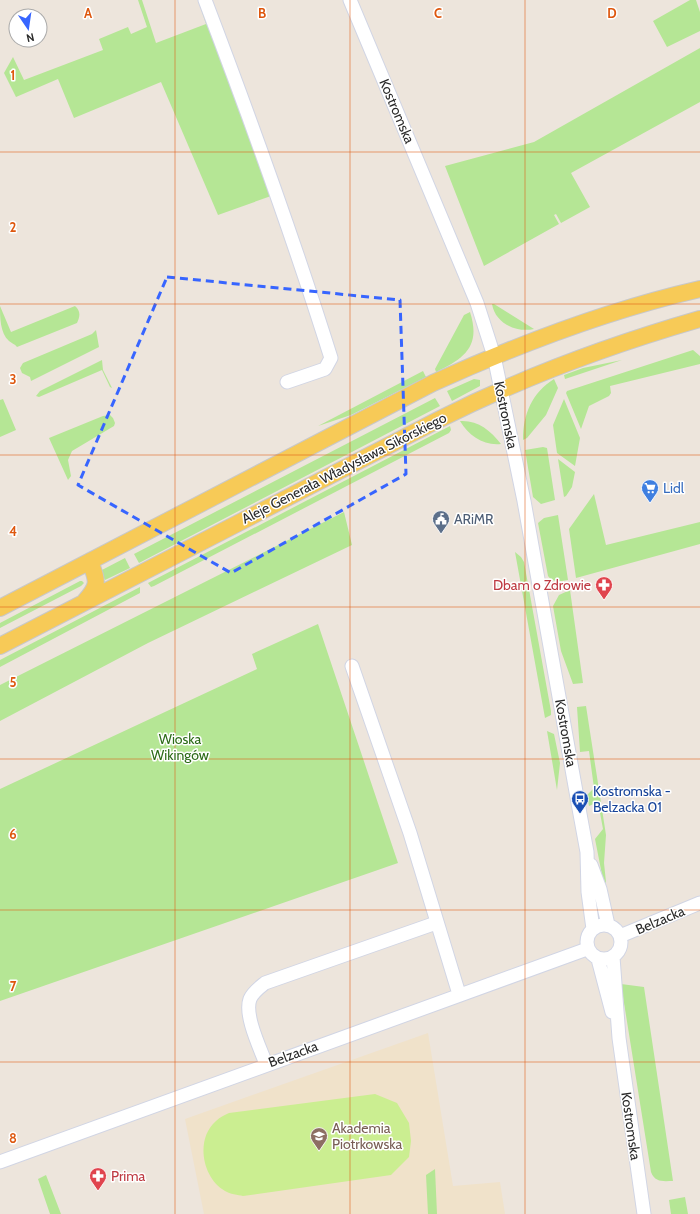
<svg xmlns="http://www.w3.org/2000/svg" width="700" height="1214" font-family="Cabin,sans-serif">
<style>
.education{fill:#f0e2ca}
.green{fill:#b5e695}
.pitch{fill:#cbee91}
.lines{fill:none;stroke-linecap:round;stroke-linejoin:round}
.minor-casing{stroke:#d1d5e4;stroke-width:15}
.major-casing{stroke:#c8c8c8;stroke-width:18}
.minor{stroke:#fff;stroke-width:13}
.major{stroke:#f7ca57;stroke-width:16}
.marked{fill:none;stroke:#3765ff;stroke-width:3;stroke-dasharray:8 5;stroke-linejoin:round}
.grid{fill:none;stroke:#de570e;stroke-width:1;stroke-opacity:0.55}
.labels{text-anchor:middle;stroke-width:3;stroke-linejoin:round;paint-order:stroke}
.street-label{font-size:14px;fill:#2a2a2a;stroke:#fff}
.shop-label{font-size:14px;fill:#366cbe;stroke:#fff;text-anchor:start}
.service-label{font-size:14px;fill:#4e5e75;stroke:#fff;text-anchor:start}
.health-label{font-size:14px;fill:#be3a42;stroke:#fff;text-anchor:end}
.park-label{font-size:14px;fill:#2c6b17;stroke:#fff}
.transit-label{font-size:14px;fill:#164399;stroke:#fff;text-anchor:start}
.education-label{font-size:14px;fill:#785e54;stroke:#fff;text-anchor:start}
.grid-label{font-size:13px;text-anchor:middle;font-weight:bold;fill:#de570e;stroke:#fff;stroke-width:3;stroke-linejoin:round;paint-order:stroke}
</style>
<rect width="100%" height="100%" fill="#ede5dc"/>
<path class="education" d="M428 1033 453 1186 500 1182 505 1214H204L185 1119Z"/>
<path class="green" d="M138 0H142L156 43 206 24 201 9 204 8 271 196 218 215 161 82 74 118 58 79 16 97 4 73 13 57 24 80 103 50 99 39 128 27 131 34 147 27Z
M690 0H696L700 12V31L667 47 653 21Z
M700 48V102L571 173 590 207 561 223 556 214 554 215 559 224 484 266 445 166 534 142Z
M492 304H494L534 329C516 333 495 323 492 304Z
M0 306 11 332 75 306C81 311 80 317 77 323L17 347C15 344 11 343 9 341 0 333 0 317 0 306Z
M470 312C481 346 465 358 436 372L435 369 464 315Z
M96 330 99 347 31 381 30 377 22 373 20 368 23 363 92 334Z
M693 350 700 356V364L610 386 611 393 609 396 589 406 581 429 566 393 567 391Z
M102 360 103 370 112 388 110 387 102 370 39 397 36 396 40 391Z
M622 360 565 379 564 375 583 368Z
M423 371 426 377 351 415 318 426Z
M474 379 480 380V386L452 401 447 391Z
M554 379 558 388 546 415 527 438 523 440C523 414 532 393 554 379Z
M435 398 440 406 139 563 134 554Z
M3 399 16 430 0 437V400Z
M564 399 580 438 575 466 557 453 553 425Z
M110 415 113 418 115 423 114 426 72 451 68 460 71 476 68 480 49 438 103 416Z
M460 421C478 420 490 430 501 444 484 446 469 436 460 421Z
M450 426 451 430 449 433 154 586 151 587 148 583Z
M543 447 547 448 555 500 541 504 533 497 525 450Z
M558 459 575 472 572 487 566 496 564 497Z
M594 494 606 545 700 522V544L576 578 569 529Z
M344 512 352 545 148 643 0 721V685Z
M558 515 568 580C560 582 552 582 548 576L538 523 544 518Z
M515 552 521 557 524 562 551 711V715L545 718Z
M125 558 130 568 105 580 100 571Z
M80 581H82L84 583 81 586 0 628V623Z
M140 587V593L0 667V660Z
M570 590 583 683 573 684 561 651 553 606 559 595Z
M318 624 398 863 0 1001V789L257 669 252 654Z
M586 706 606 835 604 863 606 882 604 885 595 839 603 829 598 802 589 806 587 795 594 788 589 751 580 752 577 707Z
M547 731 554 734 560 763 557 790Z
M621 984 644 987 673 1181C664 1181 655 1183 651 1172Z
M435 1169 437 1214H428L426 1175Z
M46 1175 61 1214H50L38 1179Z
M685 1197 688 1214H671L669 1200Z"/>
<path class="pitch" d="M375 1094 397 1103 409 1123 411 1141 409 1157 391 1175 243 1196C238 1195 230 1194 225 1191 202 1178 195 1139 216 1121 220 1117 225 1115 229 1113Z"/>
<g class="lines">
<g class="minor-casing">
<path id="minor" d="M205 0C250 118 293 237 331 358L325 369 287 382
M350 0 477 303 494 356 524 501 580 814 587 852 588 892 593 929
M352 666 410 833 459 994
M591 865 600 889 608 925
M587 942a17 17 0 1 1 34 0a17 17 0 1 1-34 0Z
M620 936 700 903
M613 957 619 1038 644 1214
M598 959 612 1012
M266 1064C260 1048 244 1015 250 999 253 992 260 987 265 983L436 923
M0 1162 587 949"/>
</g>
<g class="major-casing">
<path id="major" d="M85 601C100 584 97 581 90 561
M0 608 433 383C519 344 608 310 700 289
M0 646 438 420C521 378 610 345 700 319"/>
</g>
<use href="#minor" class="minor"/>
<use href="#major" class="major"/>
</g>
<path class="marked" d="M167 277 400 300 406 474 231 573 78 485Z"/>
<path class="grid" d="M175 0V1214M350 0V1214M525 0V1214M0 152H700M0 304H700M0 455H700M0 607H700M0 759H700M0 910H700M0 1062H700"/>
<defs>
<g id="supermarket-pin" transform="scale(0.9)"><path d="M0 17L-7.5 6A9.5 9.5 0 1 1 7.5 6Z" fill="#3f7fe0" stroke="#fff"/><path d="M-6-5.5h2.5l.6 2H6L4.5 2H-2.5L-4.4-4H-6ZM-1.5 3.2a1.3 1.3 0 1 0 .1 0ZM3 3.2a1.3 1.3 0 1 0 .1 0Z" fill="#fff"/></g>
<g id="civic-pin" transform="scale(0.9)"><path d="M0 17L-7.5 6A9.5 9.5 0 1 1 7.5 6Z" fill="#5c6f8a" stroke="#fff"/><path d="M-.6-6.5H3V-4.5H.6V-3L4-1V1h2V6H-6V1h2V-1L-.6-3ZM-1.2 2.5V6h2.4V2.5Z" fill="#fff"/></g>
<g id="pharmacy-pin" transform="scale(0.9)"><path d="M0 17L-7.5 6A9.5 9.5 0 1 1 7.5 6Z" fill="#e0444e" stroke="#fff"/><path d="M-2-6h4v4h4v4h-4v4h-4v-4h-4v-4h4Z" fill="#fff"/></g>
<g id="bus-pin" transform="scale(0.9)"><path d="M0 17L-7.5 6A9.5 9.5 0 1 1 7.5 6Z" fill="#1a4fb4" stroke="#fff"/><path d="M-5-6H5V4H4V6H2V4H-2V6H-4V4H-5ZM-3.5-4V0h7V-4ZM-3.5 1.2v1.5H-2V1.2ZM2 1.2v1.5H3.5V1.2Z" fill="#fff"/></g>
<g id="university-pin" transform="scale(0.9)"><path d="M0 17L-7.5 6A9.5 9.5 0 1 1 7.5 6Z" fill="#8d6e63" stroke="#fff"/><path d="M0-5L7-2L0 1L-7-2ZM-4 1L0 2.5L4 1V4Q0 6-4 4Z" fill="#fff"/></g>
</defs>
<g fill-rule="evenodd">
<use href="#supermarket-pin" x="650" y="488"/>
<use href="#civic-pin" x="441" y="519"/>
<use href="#pharmacy-pin" x="604" y="585"/>
<use href="#bus-pin" x="580" y="799"/>
<use href="#university-pin" x="319" y="1136"/>
<use href="#pharmacy-pin" x="98" y="1176"/>
</g>
<g class="labels">
<g class="street-label">
<text transform="translate(397 111) rotate(67)" y="5">Kostromska</text>
<text transform="translate(506 415) rotate(78)" y="5">Kostromska</text>
<text transform="translate(344 468) rotate(-27)" y="5">Aleje Generała Władysława Sikorskiego</text>
<text transform="translate(566 733) rotate(80)" y="5">Kostromska</text>
<text transform="translate(660 920) rotate(-23)" y="5">Belzacka</text>
<text transform="translate(293 1054) rotate(-20)" y="5">Belzacka</text>
<text transform="translate(631 1126) rotate(82)" y="5">Kostromska</text>
</g>
<g class="shop-label">
<text x="663" y="493">Lidl</text>
</g>
<g class="service-label">
<text x="454" y="524">ARiMR</text>
</g>
<g class="health-label">
<text x="591" y="590">Dbam o Zdrowie</text>
<text x="111" y="1181" text-anchor="start">Prima</text>
</g>
<g class="park-label">
<text x="180" y="744">Wioska<tspan x="180" dy="16">Wikingów</tspan></text>
</g>
<g class="transit-label">
<text x="593" y="796">Kostromska -<tspan x="593" dy="16">Belzacka 01</tspan></text>
</g>
<g class="education-label">
<text x="332" y="1133">Akademia<tspan x="332" dy="16">Piotrkowska</tspan></text>
</g>
</g>
<g class="grid-label">
<text x="88" y="18">A</text>
<text x="262" y="18">B</text>
<text x="438" y="18">C</text>
<text x="612" y="18">D</text>
<text x="13" y="80">1</text>
<text x="13" y="232">2</text>
<text x="13" y="384">3</text>
<text x="13" y="536">4</text>
<text x="13" y="687">5</text>
<text x="13" y="839">6</text>
<text x="13" y="991">7</text>
<text x="13" y="1143">8</text>
</g>
<g transform="translate(28 28) rotate(167)"><circle r="19" fill="#ffffff" stroke="#aaaaaa"/>
<path d="M0-3L7 15L0 10L-7 15Z" fill="#3765ff"/>
<text y="-6" font-size="11" font-weight="bold" text-anchor="middle" fill="#2a2a2a">N</text>
</g>
</svg>
